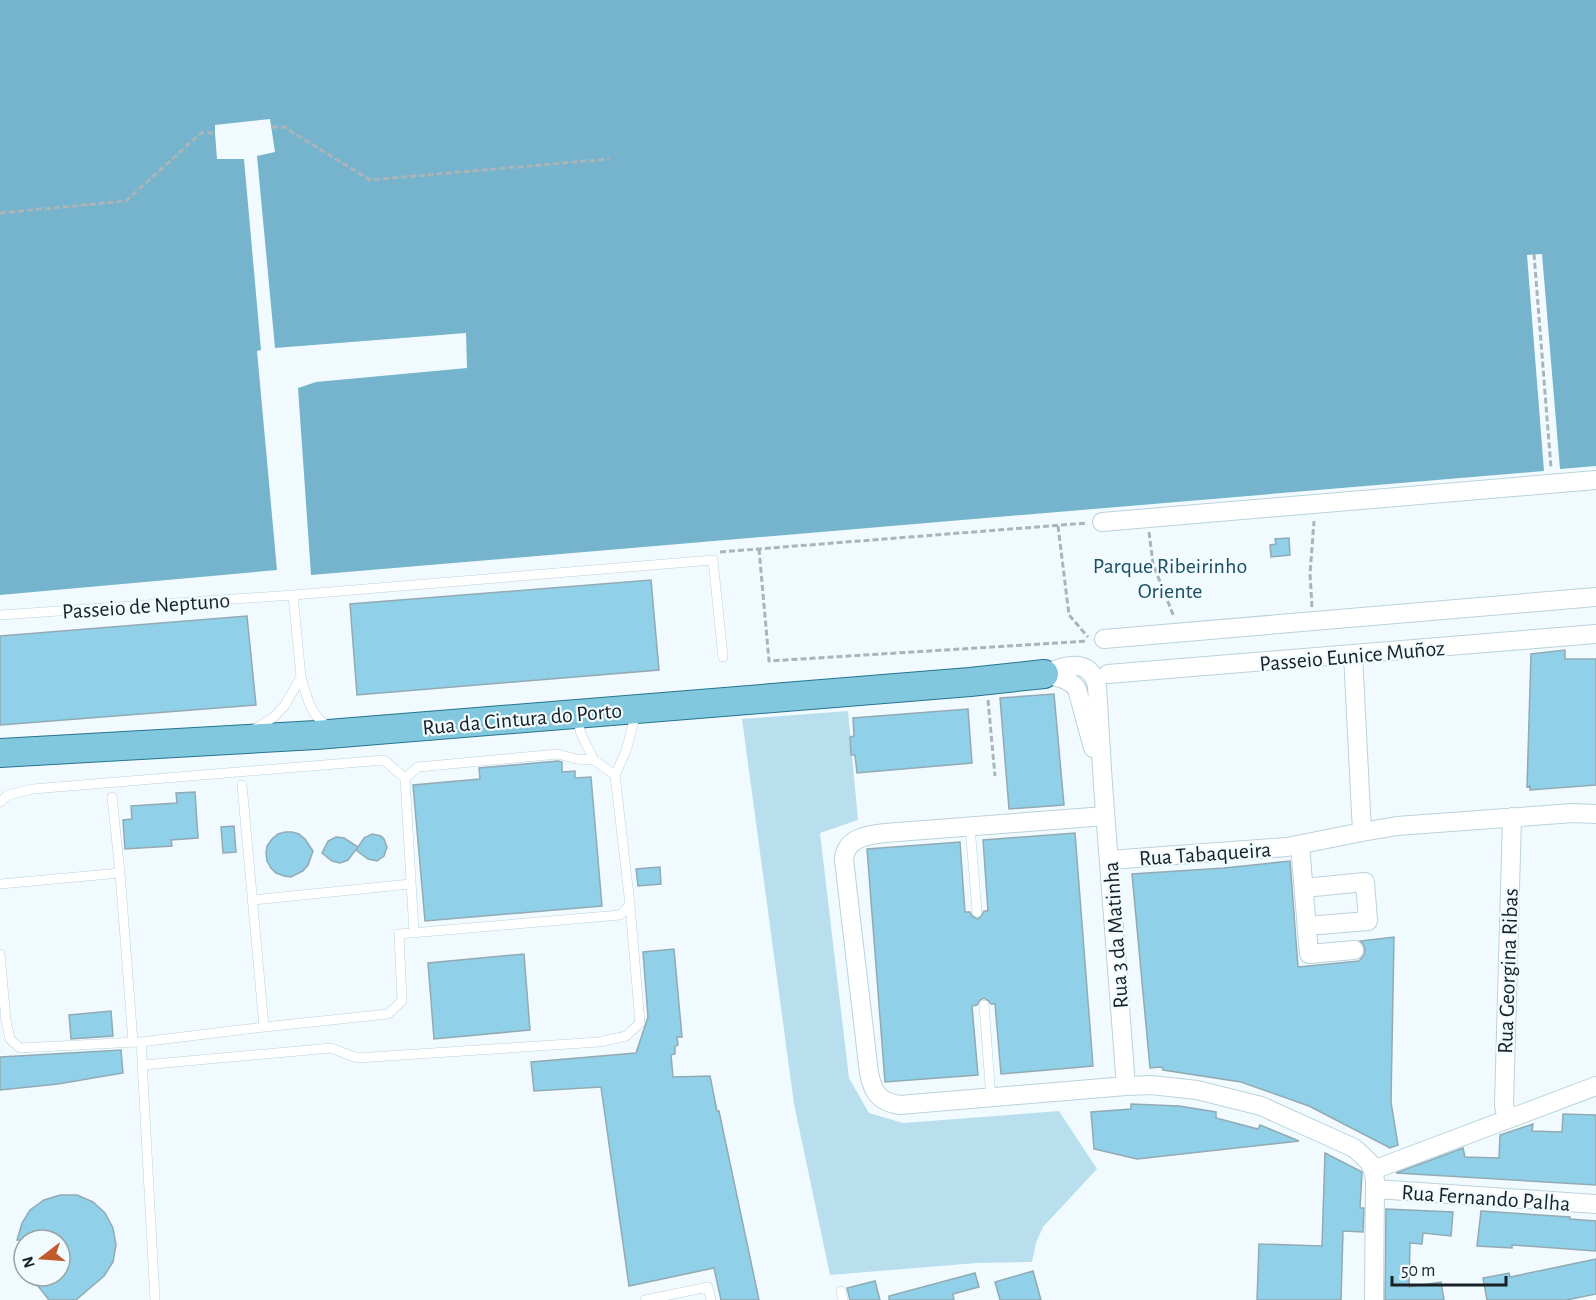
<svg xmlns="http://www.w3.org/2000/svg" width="1596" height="1300" font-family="'Alegreya Sans',sans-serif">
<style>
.green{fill:#b9dfee}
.water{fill:#75b4cc}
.building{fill:#90d0e9;stroke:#92aab3;stroke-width:1.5}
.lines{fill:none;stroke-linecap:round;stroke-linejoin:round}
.lane-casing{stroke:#bad2dc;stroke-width:10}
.street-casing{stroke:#bad2dc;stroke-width:20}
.primary-casing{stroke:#26748e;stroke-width:30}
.path{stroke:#abb5b9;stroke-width:3;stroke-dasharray:6 3;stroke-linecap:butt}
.lane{stroke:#fff;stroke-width:9}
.street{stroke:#fff;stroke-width:18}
.primary{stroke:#81c7dd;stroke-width:28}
.labels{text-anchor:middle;stroke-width:4.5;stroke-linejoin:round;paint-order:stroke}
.park-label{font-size:22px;fill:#1a4f60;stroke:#f1fbff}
.street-label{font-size:22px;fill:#182125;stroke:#f1fbff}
</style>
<rect width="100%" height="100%" fill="#f1fbff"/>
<path class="green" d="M848 711 858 820 820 833 849 1078 869 1113 903 1123 1059 1111 1097 1169 1043 1227 1036 1243 1032 1262 977 1263 830 1275 794 1104 742 719Z"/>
<path class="water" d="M0 0H1596V466L1560 469 1542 254 1527 255 1544 471 311 575 298 388 316 382 467 368 466 333 275 348 257 156 275 152 270 119 215 125V133L217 159H244L261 350 257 351 277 570 0 595Z"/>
<path class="building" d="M1289 538 1290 555 1271 557 1270 545 1276 544 1275 539Z
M651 580 659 670 357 695 350 604Z
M247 616 256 705 0 725V636Z
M1565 650V659H1596V785L1530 790V786L1527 787 1531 654Z
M1054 694 1064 805 1009 809 1000 698Z
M968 709 972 763 857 773 855 755H851L850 737 854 736 853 718Z
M558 761 562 762V772L575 771V778L591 777 602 906 425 921 413 785 480 779 479 768Z
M195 792 198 838 171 840 172 846 125 849 123 820 132 819 131 806 177 803 176 793Z
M234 826 236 852 223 853 221 827Z
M285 832H292L299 834 305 839 313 851 308 865 303 871 291 877 284 876 276 873 271 868 267 861 266 853 267 846 272 839 278 834Z
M1075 833 1093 1066 1001 1074 995 1004H991L989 1001 984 998 980 1000 977 1005 972 1006 978 1075 885 1082 867 849 960 842 965 912H970L972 916 977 919 981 917 984 911H988L983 840Z
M372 834 381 836 384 839 387 847 384 856 377 861 368 859 356 850 364 838Z
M336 837 344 838 358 847 348 860 340 863 332 861 322 853 328 841Z
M1290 861 1298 967 1359 961 1364 955 1365 950 1363 944 1360 941 1394 937 1391 1102 1398 1145 1390 1148 1309 1106 1241 1082 1163 1070 1162 1067 1150 1068 1132 874 1224 868Z
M660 867 661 884 638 886 636 869Z
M674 949 682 1037H677L678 1045 675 1046V1054L671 1055 673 1077 710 1076 717 1111H719L759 1300H721L714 1268 629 1286 601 1087 534 1091 531 1062 636 1053 648 1017 643 952Z
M524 954 530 1030 434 1039 428 963Z
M111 1011 113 1036 71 1039 69 1015Z
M121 1050 123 1073 58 1084 0 1090V1057Z
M1131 1104 1179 1106 1216 1112V1118L1258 1129 1260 1125 1299 1141 1137 1159 1094 1149 1091 1112 1131 1109Z
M1563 1114 1596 1115V1185L1396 1173 1463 1148 1465 1157 1499 1158 1500 1135 1533 1124 1532 1131 1562 1132Z
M1325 1153 1362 1172 1360 1208H1364L1363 1232 1343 1231 1341 1300H1257L1259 1244 1322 1246Z
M60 1195H77L93 1202 105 1213 113 1228 116 1245 113 1262 104 1276 76 1300H49L30 1276H60V1240H17L22 1223 30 1210 44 1200Z
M1386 1209 1453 1212 1451 1236 1423 1233 1422 1244 1410 1243 1409 1287 1441 1282 1444 1300H1385Z
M1481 1211 1570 1217V1219L1596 1221V1251L1512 1245V1248L1477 1246Z
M1596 1259V1294L1566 1300H1487L1483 1278 1509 1273 1510 1277Z
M1033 1271 1041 1300H1000L995 1282Z
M975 1273 979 1287 953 1294 954 1300H889V1296Z
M875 1281 880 1300H850L847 1288Z"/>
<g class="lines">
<g class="lane-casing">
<path id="lane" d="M0 615 293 595
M301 677 293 595 713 560 723 657
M577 717 581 734 594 760 615 775
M253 730 274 717 285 705 301 677C307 696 310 717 330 727
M242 785 264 1027
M112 797 120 873 133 1042
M0 802 8 795 33 789 384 760 405 778
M970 826 977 912
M0 884 120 873
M253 900 410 884
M414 933 405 778 418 767 558 754 576 759 594 760
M0 954 6 1021 10 1039 20 1048 137 1042
M984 1005 991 1098
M143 1065 331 1048 357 1058 599 1042 626 1036 640 1023 630 905
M841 1291 843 1300
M155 1300 141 1042 264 1027 388 1014 402 1001 399 934 620 915 630 905 615 775 626 751 636 713
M645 1300 708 1287 711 1300"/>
</g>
<g class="street-casing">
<path id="street" d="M1102 522 1596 480
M1104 639 1596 597
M1353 654 1362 832
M1044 674C1065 665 1090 657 1097 686L1103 785 1126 1086
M1044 674C1056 677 1069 678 1077 689L1093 748
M1108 674 1596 634
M1105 816 885 833C867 835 845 838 844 860L869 1073C873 1093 879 1102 900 1105L1126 1086 1151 1085 1197 1090 1261 1106 1332 1138 1354 1148 1362 1155 1369 1162 1373 1170 1375 1180 1374 1300
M1512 817 1504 1105 1505 1111 1509 1115 1516 1116
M1300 845 1309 954 1354 950
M1109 860 1287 847 1362 832 1397 826 1573 813 1596 814
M1304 888 1365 882 1368 921 1307 926
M1373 1170 1596 1086
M1376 1189 1596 1204"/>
</g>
<g class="primary-casing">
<path id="primary" d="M0 753 316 735 970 682 1044 674"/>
</g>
<path class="path" d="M272 127H284L370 180 609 159
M0 213 126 201 201 133H215
M1534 254 1551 468
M1058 526 1069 615 1088 637
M1149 532 1153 564 1174 617
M759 549 769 661 1088 641
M720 552 1087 523
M1312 607 1310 574 1314 521
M988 700 995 776"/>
<use href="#lane" class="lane"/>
<use href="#street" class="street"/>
<use href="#primary" class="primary"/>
</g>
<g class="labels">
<g class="park-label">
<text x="1170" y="573">Parque Ribeirinho<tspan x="1170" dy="25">Oriente</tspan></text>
</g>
<g class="street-label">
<text transform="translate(146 605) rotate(-4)" y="8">Passeio de Neptuno</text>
<text transform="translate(1352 655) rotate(-5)" y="8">Passeio Eunice Muñoz</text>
<text transform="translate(522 718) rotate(-5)" y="8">Rua da Cintura do Porto</text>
<text transform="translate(1205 853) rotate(-4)" y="8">Rua Tabaqueira</text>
<text transform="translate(1115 935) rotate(-94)" y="8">Rua 3 da Matinha</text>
<text transform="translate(1507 971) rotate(-88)" y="8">Rua Georgina Ribas</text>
<text transform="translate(1486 1197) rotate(4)" y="8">Rua Fernando Palha</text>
</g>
</g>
<g transform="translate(42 1258) rotate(253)"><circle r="28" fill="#f1fbff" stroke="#9aa4a8" stroke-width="1.5"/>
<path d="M0-4.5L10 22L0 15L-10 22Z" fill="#c05b2b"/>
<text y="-9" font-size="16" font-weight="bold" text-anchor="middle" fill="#182125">N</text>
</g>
<path d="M1392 1276v9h114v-9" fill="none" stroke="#182125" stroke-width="3"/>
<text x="1401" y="1276" font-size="18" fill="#182125" stroke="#f1fbff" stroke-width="4.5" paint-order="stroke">50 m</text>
</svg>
